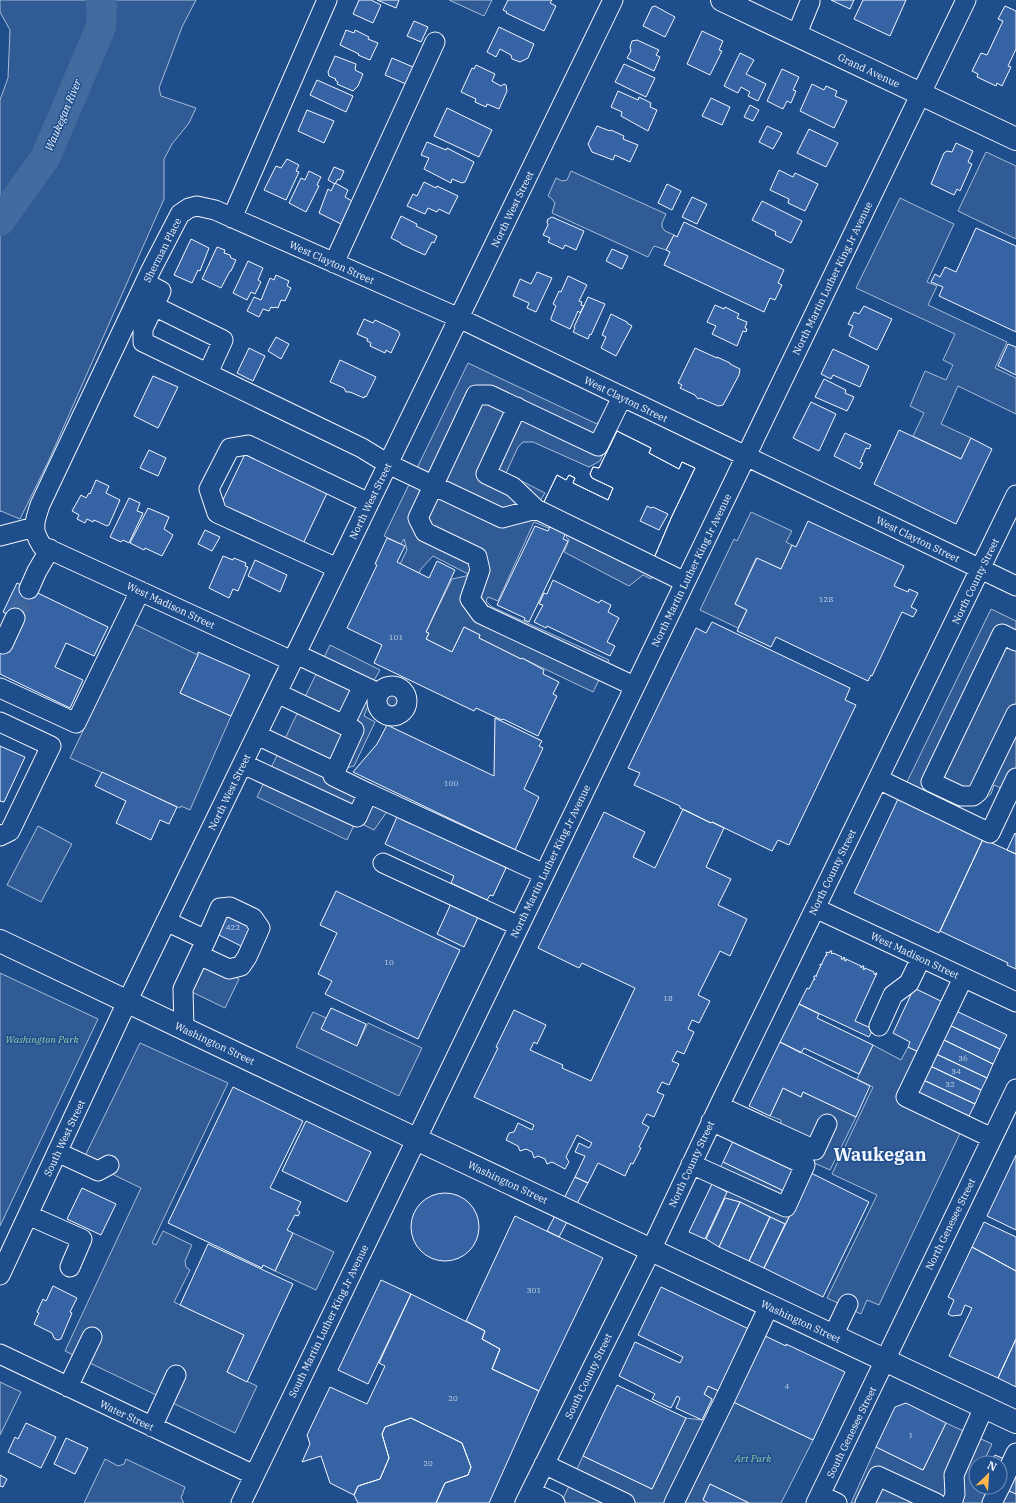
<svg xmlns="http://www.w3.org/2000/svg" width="1016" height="1503" font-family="'IBM Plex Serif',serif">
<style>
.built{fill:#305b95;stroke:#a8bbd7}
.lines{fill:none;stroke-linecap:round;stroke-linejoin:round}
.river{stroke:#446ba0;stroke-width:30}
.building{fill:#3563a3;stroke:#f2f6ff;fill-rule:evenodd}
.minor-tunnel{stroke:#3f679d;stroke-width:19;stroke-dasharray:19 10;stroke-linecap:butt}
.minor-casing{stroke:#f2f6ff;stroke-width:21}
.major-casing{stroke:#f2f6ff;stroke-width:24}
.minor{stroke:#1f4e8c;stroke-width:19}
.major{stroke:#1f4e8c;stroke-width:22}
.labels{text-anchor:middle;stroke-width:3;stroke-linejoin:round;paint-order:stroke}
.number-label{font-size:8px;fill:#c3d1e8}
.street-label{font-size:10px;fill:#f2f6ff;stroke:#1f4e8c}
.park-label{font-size:10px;font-style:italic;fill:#97c8a6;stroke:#1f4e8c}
.water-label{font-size:11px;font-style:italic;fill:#f2f6ff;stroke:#1f4e8c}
.town-label{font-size:18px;font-weight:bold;fill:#f2f6ff;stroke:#1f4e8c}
</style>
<rect width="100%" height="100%" fill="#1f4e8c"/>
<path class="built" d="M0 0H196L182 27 159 88 161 96 196 108 189 123 172 144 164 159V199L49 460 20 519 1 511 0 512V100L8 78 10 30 0 12Z
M449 0H492L484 16Z
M986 152 1016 166V239L958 211Z
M571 171 666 214 662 223V227L665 231 674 235 666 250 654 246 648 257 552 213 555 203 552 199 548 196 556 178 562 181 567 180Z
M900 198 954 224 927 282 937 286 928 305 1007 342 995 368 1016 378V414L958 386 941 424 971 438 961 459 913 436 924 413 910 406 925 371 946 380 953 365 943 360 955 334 856 288Z
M468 363 597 424 599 421 614 429 600 461 589 467 533 442H523L518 447 506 473 545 493 536 507 657 565 651 579 643 575 629 586 564 552 569 540 566 537 569 530 551 521 548 528 534 522 498 601 488 597 486 601 492 607 609 660 593 692 522 658 521 659 479 638 480 635 464 627 452 652 426 639 429 634 426 632 452 579 466 576 468 574 433 556 421 569 419 573 400 564 407 550 404 539 401 544 384 536Z
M751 512 792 531 786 542 792 545 781 569 756 558 735 604 747 610 738 628 700 610 734 539 737 541Z
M991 609 1016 621V768L1005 790 994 785 991 794 975 805 955 801 906 784Z
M134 624 198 655 180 693 231 716 190 810 181 806 180 808 70 758Z
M330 645 380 670 373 682 377 684 391 679 401 681 408 686 413 694 414 702 413 710 409 715 393 722 383 720 377 716 369 703 364 716 375 722 354 766 346 768 341 777 393 803 374 830 356 821 347 840 257 797Z
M38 826 72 844 41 902 7 885Z
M206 963 239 979 225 1008 192 992Z
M0 973 98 1019 0 1226Z
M313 1012 326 1018 357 1045 368 1023 422 1048 399 1096 296 1047Z
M140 1043 228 1083 152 1243 156 1245 163 1231 192 1245 185 1261 186 1267 190 1270 174 1302 244 1335 227 1372 257 1386 235 1433 65 1351 141 1188 83 1160Z
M873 1045 901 1060 908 1047 923 1054 902 1100 962 1129 879 1305 867 1300 861 1314 827 1298 877 1195 832 1174 873 1087 857 1079Z
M783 1088 801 1097 803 1092 856 1117 830 1170 740 1130 781 1124V1120L770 1116Z
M723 1162 786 1192 811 1173 785 1224 740 1202 724 1198 727 1192 712 1184Z
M293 1233 334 1252 316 1290 275 1271Z
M0 1382 21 1392 0 1435Z
M708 1386 723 1393 729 1400 813 1440 781 1503H749L710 1484 703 1499 708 1503H567L562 1501 583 1456 652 1489 686 1418 702 1420 712 1399 704 1394Z
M946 1423 992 1444 983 1463H976V1487H1000L1016 1494V1503H851L876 1447 923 1470Z
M105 1459 118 1466 124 1464 126 1459 185 1487 181 1498 184 1503H84Z"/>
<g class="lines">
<path class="river" d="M0 221 45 158 101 27 102 4 100 0"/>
</g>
<path class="building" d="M359 0H371L381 5 373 23 353 14Z
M377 0H399L396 8Z
M508 0H552L550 3 556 6 544 31 506 13 507 12 503 10Z
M831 0H854L850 9Z
M863 0H906L890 36 854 19Z
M655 6 675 17 665 37 643 26 652 7Z
M1005 6 1016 11V49L1008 66 1011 67 1002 86 997 83 996 86 977 77 978 74 972 71 981 53 987 55 1003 21 998 19Z
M414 21 428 27 421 42 407 36Z
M499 27 534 44 528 58 520 62 512 59 511 55 500 49 496 57 487 52Z
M346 30 354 33 355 30 369 37 368 39 378 43 370 60 358 55 359 54 340 45Z
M702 31 723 41 719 50 722 51 710 75 687 64Z
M637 40 659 50 656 55 660 57 654 71 627 58 631 51 630 47 632 41Z
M740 53 754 60 746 74 766 84 758 101 748 96 750 92 741 87 738 93 724 86Z
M335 56 356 64 355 70 363 74 358 86 353 91 337 84 338 82 335 80 336 79 329 76 328 72Z
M392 58 413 67 406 84 385 75Z
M624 64 655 78 646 97 615 82Z
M476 65 495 74 492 81 501 86 504 84 506 85 507 91 499 109 487 104 486 107 475 102 476 99 461 92 472 68 474 69Z
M782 69 799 77 793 90 796 91 791 103 787 101 783 109 767 101Z
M317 80 353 96 346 112 310 95Z
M812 84 824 90 826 86 837 91 835 96 847 101 834 128 800 111Z
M618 91 638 100 639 97 651 103 650 107 657 110 648 131 621 116 622 112 611 107Z
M711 98 730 107 722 125 702 116Z
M750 105 759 110 753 121 744 117Z
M447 108 492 130 479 157 434 136Z
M307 110 334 121 324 143 298 131Z
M597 126 610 131 611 130 624 136 623 139 638 145 630 162 615 155 613 160 592 152 588 144Z
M767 126 782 133 773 149 759 142Z
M809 129 838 143 826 167 797 153Z
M427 142 446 150 447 148 474 162 465 182 462 183 452 179 451 183 424 169 429 158 421 155Z
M956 143 973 151 968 162 972 164 960 191 957 189 954 195 931 184 944 153 947 151 952 152Z
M287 159 299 165 296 171 299 172 286 200 264 190 276 166 281 168Z
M334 167 344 171 340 180 338 179 335 184 328 180Z
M779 170 793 177 795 173 818 184 805 211 788 203 789 199 770 190Z
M309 171 321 177 317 185 319 186 306 212 289 203 301 178 305 180Z
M424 182 436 188 437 186 458 196 449 214 439 209 437 212 428 208 425 214 407 206 413 194 417 196Z
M335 183 348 190 345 197 352 201 341 224 319 213 328 189 331 191Z
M667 184 681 191 672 210 658 203Z
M692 197 707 204 697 224 682 217Z
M762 201 802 221 791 243 775 235 776 232 752 220Z
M401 216 417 224 416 226 437 236 434 243 432 242 425 255 401 244V243L391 238Z
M552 217 584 231 576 250 565 245 563 249 548 242 550 238 543 235 548 225 547 222 548 219Z
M684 222 784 270 778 283 782 285 775 300 770 298 764 312 664 265 670 252 666 250 674 235 677 237Z
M976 228 1016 246V332L939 296 943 287 931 282 935 274 940 277 945 267 956 272Z
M191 239 209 248 200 271 198 270 192 283 174 275Z
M217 247 225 250 224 253 230 255 231 258 236 260 231 271H230L221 288 202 279Z
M612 249 628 256 622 269 606 261Z
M248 261 263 268 258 280 261 282 255 294 251 292 247 300 233 293Z
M537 272 552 278 536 312 527 308 529 303 513 296 520 279 531 284Z
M276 275 289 281 287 286 291 288 285 301 281 300 278 308 275 307 274 308 271 307 269 311 263 309 259 317 247 311 254 297 261 300 270 278 274 280Z
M568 276 587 285 579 301 582 302 581 305 584 306 580 313 578 311 570 329 551 320V318L556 306 553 304 559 291 561 292Z
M588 297 605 304 591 335 590 334 588 339 573 332 575 328 574 327Z
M715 305 724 309 725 307 739 314 737 318 747 322 745 328 747 329 746 332 743 331 737 346 712 334 716 326 707 322Z
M864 306 892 319 877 350 849 336 853 326 848 324 854 312 859 314Z
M611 314 627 322V323L632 326 616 356 601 348 606 337 602 335Z
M364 319 373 323 375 320 398 331 400 334 391 353 386 350 385 353 370 346 371 343 367 341 368 339 357 334Z
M276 337 289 344 281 359 268 351Z
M1008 344 1016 347V375L998 366Z
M249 348 265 356 253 381 237 373Z
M695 348 717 358V357L730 363V364L740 369 739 375 723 405 718 406 700 398 698 399 695 395 680 388 682 385 678 383Z
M833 349 869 366 860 387 833 375 831 379 821 374Z
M340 360 376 377 366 397 365 396 364 398 350 392H346L344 388 330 382Z
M153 376 178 387 158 428 134 416Z
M824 379 846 390 845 393 854 397 847 411 815 397Z
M811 402 836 414 819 451 793 438Z
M899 430 961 459 971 438 992 449 956 524 874 484Z
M617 431 651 448 649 453 679 469 682 462 695 468 672 516 654 558 542 506 557 475 566 480 569 475 575 478 573 483 608 500 613 488 592 478 590 474 593 467 599 468ZM647 506 651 508 653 507 668 514 659 530 640 521Z
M617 431 651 448 649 453 679 469 682 462 695 468 672 516 654 558 542 506 557 475 566 480 569 475 575 478 573 483 608 500 613 488 592 478 590 474 593 467 599 468Z
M845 433 871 445 869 449 866 448 860 462 863 463 860 469 834 456Z
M149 450 166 458 158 476 140 468Z
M246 452 328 491 302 546 222 508 221 504Z
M96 480 109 486 106 493 120 500 109 525 107 526 94 520 93 522 87 519 85 523 77 519 79 515 72 511 81 495 86 498 89 493 90 494Z
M129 498 140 503 137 511 143 513 129 543 123 540 121 542 110 537Z
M148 508 169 517 164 529 173 535 162 556 145 548 144 550 130 543Z
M808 521 904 566 894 586 908 592 909 589 918 593 911 607 917 610 913 617 902 612 872 676 871 675 868 681 776 637 771 647 737 631 747 610 735 604 757 558 781 569 792 545 796 547Z
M552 522 567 530 563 539 568 541 529 622 524 620 525 618 497 605 535 526 548 531Z
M205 530 220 537 212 551 198 544Z
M387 538 405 546 397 562 429 578 437 561 455 570 426 632 429 633 426 639 452 652 464 627 480 635 479 638 521 659 522 658 544 670 543 674 559 682 553 694 557 696 538 736 503 719 502 720 476 708 474 711 374 663 382 645 347 628 377 565 375 564Z
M223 556 233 560 234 558 246 563 245 566 248 567 238 591 233 589 229 598 209 588Z
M255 560 287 575 280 592 248 576Z
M553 580 599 603 601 600 611 605 608 612 619 618 607 642 615 646 610 656 547 626 546 628 534 622 543 605 539 604 544 593 547 594Z
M17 583 108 627 94 656 66 643 55 667 83 680 70 708 0 674V642L20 620 3 612Z
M712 622 850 688 845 700 856 705 789 845 778 840 772 851 712 822 711 823 680 808V806L634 785 640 773 628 768 696 628 706 633Z
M198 652 250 675 231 716 180 693 198 655Z
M495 718 542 741 539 746 543 748 524 789 539 797 515 850 353 772 377 744 387 725 494 776Z
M0 746 25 757 4 802 0 801Z
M102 772 177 807 169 824 160 820 151 840 116 823 126 801 95 786Z
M898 799 983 839 939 933 854 893Z
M683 809 711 823 712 822 724 828 706 867 731 879 718 905 747 919 730 956 720 951 698 995 710 1001 699 1023 692 1020 688 1029 694 1032 684 1054 677 1051 672 1061 679 1064 669 1085 662 1082 657 1092 664 1095 654 1117 647 1114 642 1123 649 1127 639 1147 641 1148 633 1164 631 1163 625 1176 598 1163 588 1183 575 1177 585 1156 575 1152 579 1143 589 1148 592 1143 577 1135 566 1157 569 1162 565 1169 552 1162 547 1164 545 1159 538 1156 534 1158 532 1152 526 1149 520 1151 518 1146 506 1140 509 1133 514 1132 518 1123 532 1130 534 1125 474 1097 498 1048 496 1047 514 1010 546 1025 537 1044 534 1042 530 1050 563 1065 562 1068 591 1081 635 988 582 963 579 968 538 948 604 812 645 832 633 857 655 868Z
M397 817 411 824 413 820 421 824 419 827 447 840 450 836 505 861 503 866 506 868 493 896 490 895 487 900 451 883 454 876 385 844Z
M1015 833 1016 834V854L1007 850Z
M983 839 1016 854V969L1007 965 1008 963 940 931Z
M336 891 460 950 418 1039 325 994 332 981 318 974 337 933 320 925Z
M453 899 480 913 464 947 437 934Z
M224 914 253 925 245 948 213 932Z
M830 951H832L831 953 832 954 833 953 842 957 841 959H843L844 957 845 958 844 960 846 961V959L861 966V968L862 966H864L863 969 864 970 865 968 874 972V974L875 975 876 973H877L855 1021 873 1029 869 1037 799 1004 807 988 809 989 814 979 815 980 814 978V976H817H816L820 967H821L820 966V964L822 965V963L826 955 827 956 826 952 829 953Z
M914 988 947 1004 923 1054 908 1047 910 1042 893 1033Z
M799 1004 819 1014 817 1018 873 1045 859 1074 804 1048 801 1053 780 1042Z
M331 1008 366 1024 357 1046 321 1029Z
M952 1009 1007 1035 1000 1049 945 1023Z
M945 1023 1000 1049 993 1064 938 1037Z
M938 1037 993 1064 987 1078 932 1052Z
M780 1042 870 1086 856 1117 803 1092 801 1097 783 1088 770 1116 749 1106Z
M932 1052 987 1078 981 1090 926 1064Z
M926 1064 981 1090 975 1104 919 1078Z
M919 1078 975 1104 969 1116 913 1090Z
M233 1087 303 1121 270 1188 301 1202 297 1210 300 1212 298 1216 295 1215 287 1230 293 1233 275 1271 263 1265 262 1268 168 1223Z
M306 1121 371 1152 347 1202 282 1171Z
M735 1137 798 1167 786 1192 723 1162Z
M1016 1155V1230L987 1216Z
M811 1173 869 1202 823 1297 764 1268Z
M575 1177 588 1183 559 1237 547 1231Z
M712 1184 727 1192 705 1239 689 1232Z
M82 1188 116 1204 101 1235 67 1219Z
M411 1227a34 34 0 1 1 68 0a34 34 0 1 1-68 0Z
M725 1198 740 1202 719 1247 706 1239Z
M740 1202 770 1217 749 1261 719 1247Z
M515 1216 603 1258 539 1391 492 1369 500 1349 482 1339 485 1331 466 1321Z
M770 1217 785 1224 764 1268 749 1261Z
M984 1222 1016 1237V1271L972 1247Z
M208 1244 293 1284 247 1382 227 1372 244 1335 180 1305Z
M972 1247 1016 1271V1339L998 1378 949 1356 972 1308 965 1305 961 1315 952 1316 948 1314 954 1300 948 1297Z
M381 1280 411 1294 368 1384 338 1370Z
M53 1286 77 1298 70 1312 72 1313 61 1339 57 1340 54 1338 52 1333 34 1324 39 1313 37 1312 43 1299 46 1301Z
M661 1287 753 1331 723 1393 708 1386 704 1394 712 1399 702 1420 676 1408 680 1398 677 1396 671 1408 652 1399 655 1394 619 1376 635 1342 680 1363 683 1357 638 1335Z
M411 1294 485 1331 482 1339 500 1349 492 1369 539 1391 489 1503H436L445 1483 468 1475 471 1467 462 1443 411 1418 385 1427 382 1434 389 1458 380 1479 358 1486 354 1495 330 1483 321 1456 302 1462 310 1444 307 1435 330 1387 367 1404 385 1366 379 1363Z
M759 1333 786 1346V1344L845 1372 813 1440 729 1400Z
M1016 1339V1387L998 1378Z
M617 1385 686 1418 652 1489 583 1456Z
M906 1403 946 1423 923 1470 876 1447 895 1407Z
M411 1418 462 1443 471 1467 468 1475 445 1483 436 1503H358L354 1495 358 1486 380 1479 389 1458 382 1434 385 1427Z
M26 1423 56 1437 41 1468 8 1452 15 1437 18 1439Z
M66 1438 88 1448 75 1474 54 1464Z
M995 1455 1016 1464V1494L1000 1487V1463H983L986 1457 992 1460Z
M0 1475 7 1479 3 1487 0 1486Z
M710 1484 749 1503H708L703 1500Z"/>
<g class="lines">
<path class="minor-tunnel" d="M15 618 29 589"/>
<g class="minor-casing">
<path id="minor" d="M796 36 810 2V0
M232 218 327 0
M334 263 435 42
M145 283 161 291 143 329V342L362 448 388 464 502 518 536 509
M154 306 223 340 208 373
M622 397 598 446 490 395H476L418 518 425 532 477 557 480 570 470 599 481 614 634 686
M517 407 486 474 513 487 536 509 685 582
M0 536 35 527
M337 568 217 513 209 489 230 448 248 445 369 503
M29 589 37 571 50 549
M1016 641 1002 634 931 782 961 796H973L978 792 1016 714
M3 644 15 618
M296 654 374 691
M292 661 42 546C31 528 34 524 40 505L151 270 180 214 189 208 197 206 215 210 459 318 1016 586
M377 701a15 15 0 1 1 30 0a15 15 0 1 1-30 0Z
M0 688 76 723 140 591
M277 693 344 725
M0 722 51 746 10 831 0 836
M257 735 335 772 354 730 344 725 363 686
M243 764 357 817 368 793 333 776 335 772
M878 779 990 833 1016 778
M368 793 544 874
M383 863 519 926
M815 908 1016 1002
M166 921 206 940 183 989 184 1029
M199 955 229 969 241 966 247 957 260 928 253 918 230 907 220 908 206 940
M963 978 906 1097 992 1138
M879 1026 893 995 909 983 921 958
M719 1106 815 1150 827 1124
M57 1152 98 1171 109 1165
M691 1164 786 1207 805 1165 711 1121
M28 1215 82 1239 70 1267
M0 1275 127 1002 613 0
M833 1336 848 1304
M0 1354 254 1475
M68 1387 92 1337
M152 1427 176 1375
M544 1464 625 1503
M1000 1487 1016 1453
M531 1492 555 1503
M820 1495 837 1503
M241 1503 966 0
M525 1503 651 1250 719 1106 1016 495
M674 1503 724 1401 769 1306
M816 1503 1016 1089
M865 1503 878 1476 936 1503
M952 1503 955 1494 954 1475 984 1407
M992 1503 1000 1487"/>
</g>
<g class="major-casing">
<path id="major" d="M722 0 1016 139
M0 941 416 1139 1016 1422"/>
</g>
<use href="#minor" class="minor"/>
<use href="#major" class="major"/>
</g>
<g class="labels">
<g class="number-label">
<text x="826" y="602">128</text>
<text x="396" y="640">101</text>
<text x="451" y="786">100</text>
<text x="233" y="930">422</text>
<text x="389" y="965">10</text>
<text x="668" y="1001">18</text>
<text x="963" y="1061">36</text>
<text x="956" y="1074">34</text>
<text x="950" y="1087">32</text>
<text x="534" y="1293">301</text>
<text x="787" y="1389">4</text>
<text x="453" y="1401">20</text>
<text x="911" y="1438">1</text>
<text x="428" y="1466">20</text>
</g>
<g class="street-label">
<text transform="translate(869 70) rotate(25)" y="4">Grand Avenue</text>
<text transform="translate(512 209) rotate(-64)" y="4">North West Street</text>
<text transform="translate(162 250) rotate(-63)" y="4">Sherman Place</text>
<text transform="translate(332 262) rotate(24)" y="4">West Clayton Street</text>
<text transform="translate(832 278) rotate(-64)" y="4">North Martin Luther King Jr Avenue</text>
<text transform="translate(626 399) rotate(26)" y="4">West Clayton Street</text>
<text transform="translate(370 501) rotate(-64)" y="4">North West Street</text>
<text transform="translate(918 539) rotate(26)" y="4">West Clayton Street</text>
<text transform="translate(691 570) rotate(-64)" y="4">North Martin Luther King Jr Avenue</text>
<text transform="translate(975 581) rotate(-64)" y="4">North County Street</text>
<text transform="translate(171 605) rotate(25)" y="4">West Madison Street</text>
<text transform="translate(229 792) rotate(-64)" y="4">North West Street</text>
<text transform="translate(550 861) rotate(-64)" y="4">North Martin Luther King Jr Avenue</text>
<text transform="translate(832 872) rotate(-64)" y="4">North County Street</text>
<text transform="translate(915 955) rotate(25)" y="4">West Madison Street</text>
<text transform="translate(215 1043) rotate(25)" y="4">Washington Street</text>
<text transform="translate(64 1138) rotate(-65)" y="4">South West Street</text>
<text transform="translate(691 1164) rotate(-65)" y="4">North County Street</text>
<text transform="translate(508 1182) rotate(25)" y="4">Washington Street</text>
<text transform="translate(950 1224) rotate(-64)" y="4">North Genesee Street</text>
<text transform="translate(328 1321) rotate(-64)" y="4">South Martin Luther King Jr Avenue</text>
<text transform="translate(801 1321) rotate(25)" y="4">Washington Street</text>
<text transform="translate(588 1376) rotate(-64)" y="4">South County Street</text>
<text transform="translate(127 1415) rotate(25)" y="4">Water Street</text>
<text transform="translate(851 1432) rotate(-64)" y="4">South Genesee Street</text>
</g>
<g class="park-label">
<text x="42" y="1043">Washington Park</text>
<text x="753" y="1462">Art Park</text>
</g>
<g class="water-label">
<text transform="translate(63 115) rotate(-67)" y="4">Waukegan River</text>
</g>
<g class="town-label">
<text x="880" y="1161">Waukegan</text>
</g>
</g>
<g transform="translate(988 1475) rotate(25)"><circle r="19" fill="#1f4e8c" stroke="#7391ba"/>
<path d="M0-3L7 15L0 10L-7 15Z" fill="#ffb74d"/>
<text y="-6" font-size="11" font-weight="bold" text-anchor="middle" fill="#f2f6ff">N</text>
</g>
</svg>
